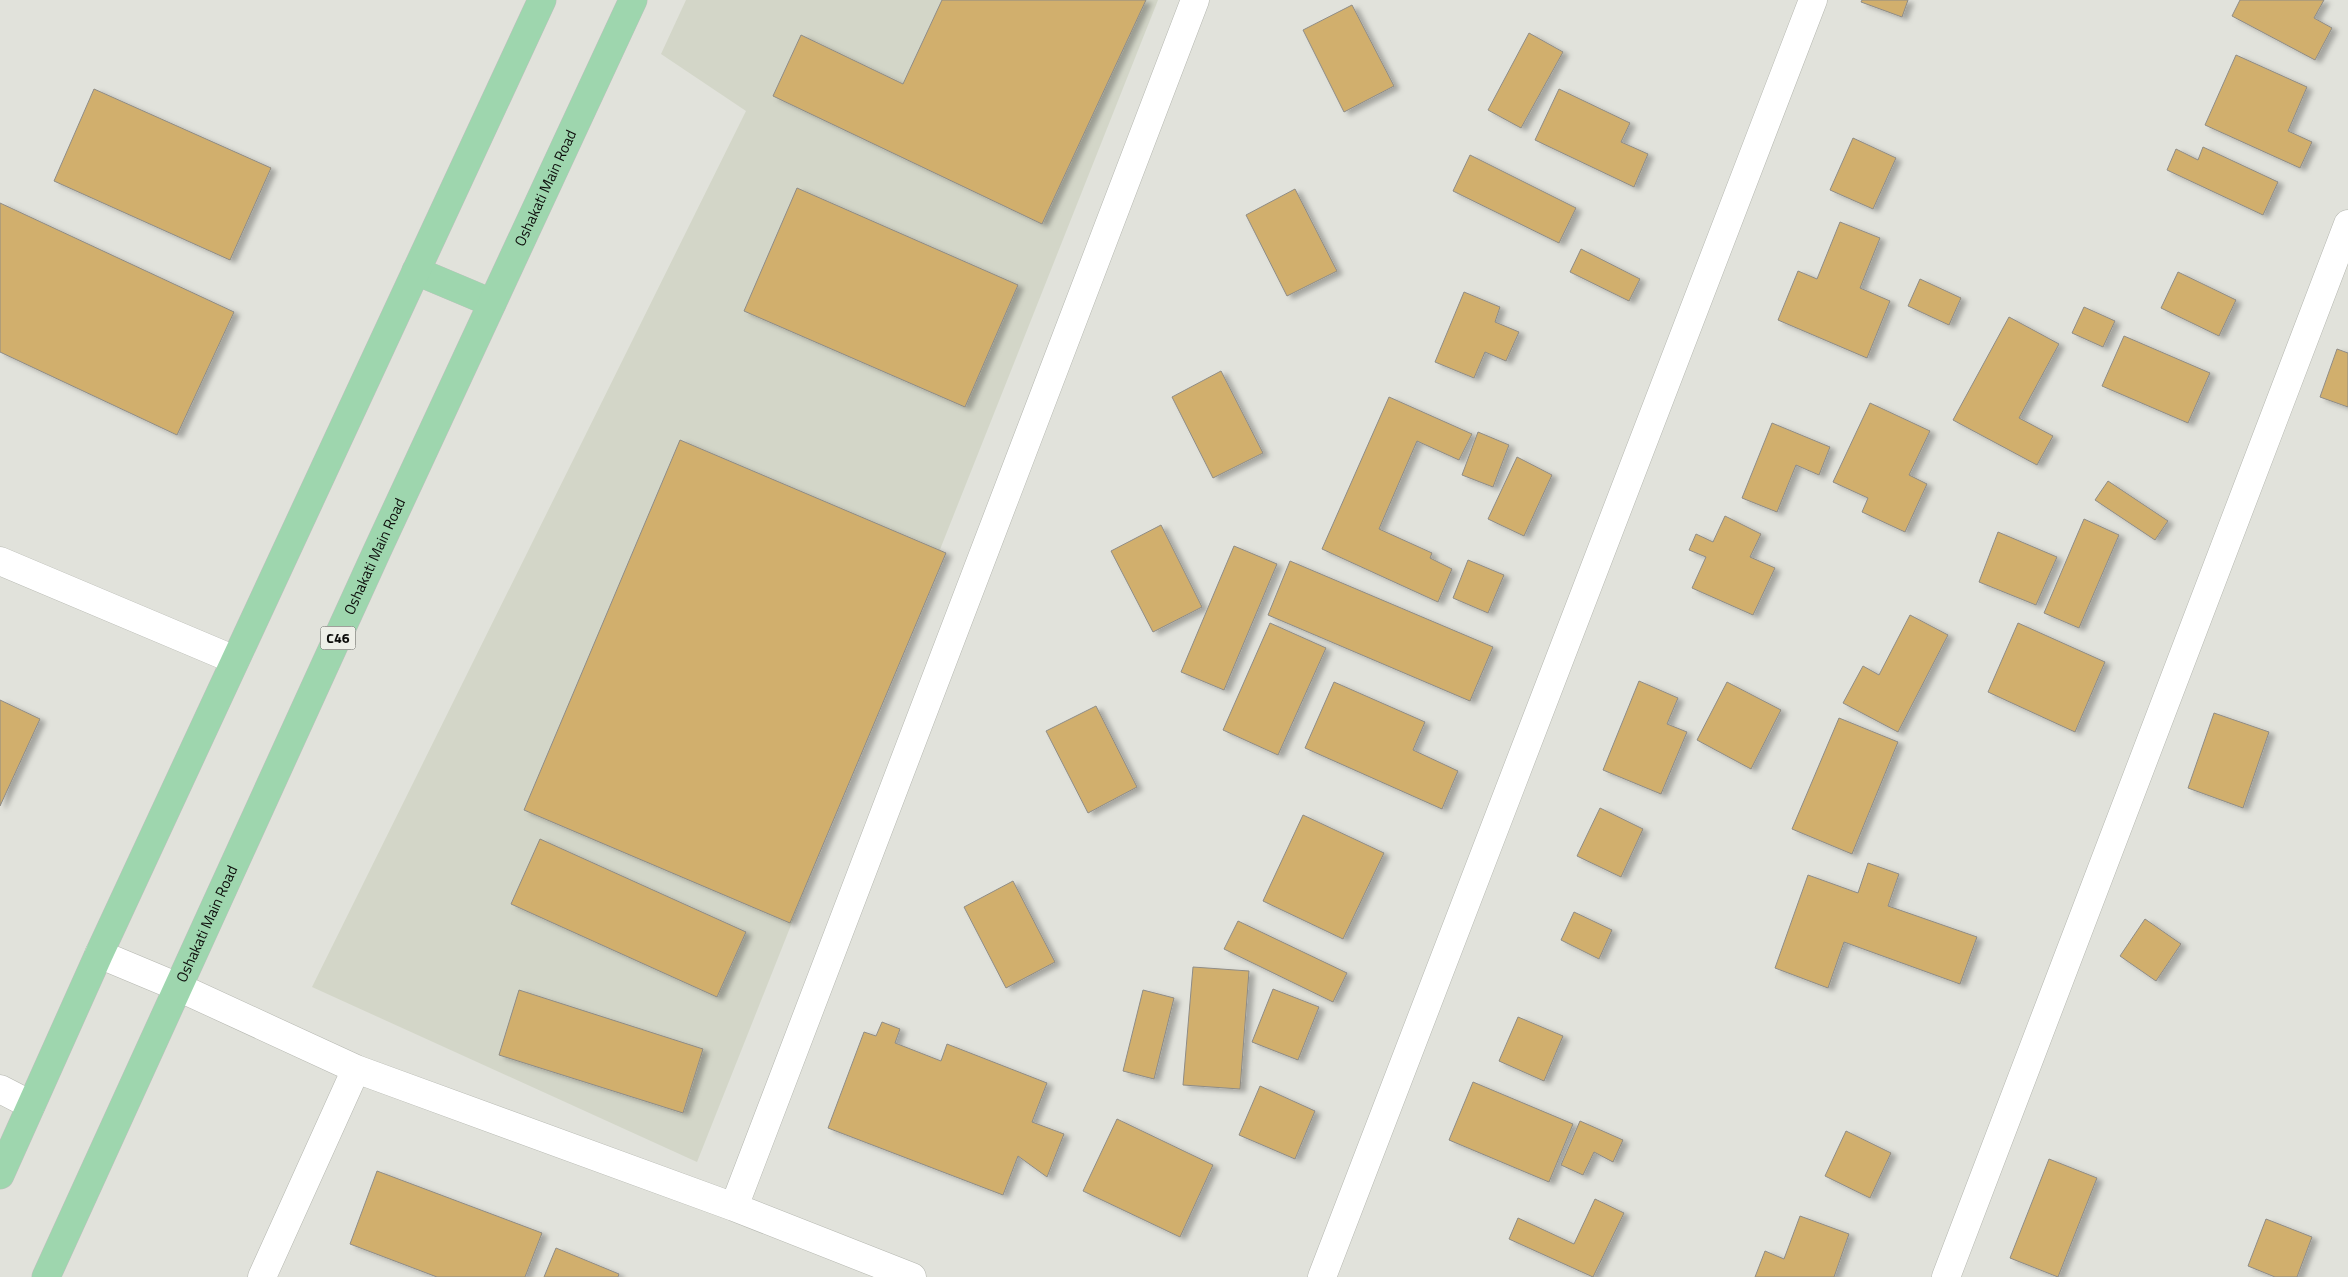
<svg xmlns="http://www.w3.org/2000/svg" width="2348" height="1277" font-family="'Titillium Web',sans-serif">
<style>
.built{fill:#d3d6c8}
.building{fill:#d1af6d;stroke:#8f8c86;filter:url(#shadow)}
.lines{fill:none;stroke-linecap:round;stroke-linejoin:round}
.minor-casing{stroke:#b5b7b0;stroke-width:29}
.major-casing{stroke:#c0c0bf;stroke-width:29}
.minor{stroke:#fff;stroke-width:28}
.major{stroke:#9ed6ae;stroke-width:28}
.labels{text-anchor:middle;stroke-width:4.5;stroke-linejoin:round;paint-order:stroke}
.shield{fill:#eeefe8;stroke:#50504d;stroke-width:1}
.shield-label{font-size:14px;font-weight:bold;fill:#0c0c0a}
.street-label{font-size:15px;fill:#0c0c0a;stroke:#eeefe8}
</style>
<defs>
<filter id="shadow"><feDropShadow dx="5.5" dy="3" stdDeviation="2.5" flood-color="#0004"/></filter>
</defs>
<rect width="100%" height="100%" fill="#e1e2db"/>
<path class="built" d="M686 0H1158L697 1162 312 987 746 111 661 54Z"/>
<path class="building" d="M942 0H1146L1042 224 773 96 801 35 903 84Z
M1862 0H1908L1902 17 1861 2Z
M2240 0H2324L2314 18 2332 28 2315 60 2232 16Z
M1352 5 1394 86 1344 112 1303 30Z
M1529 33 1563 52 1521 128 1488 110Z
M2236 55 2307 87 2288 131 2312 142 2300 168 2205 125Z
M94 89 271 168 230 260 54 181Z
M1559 89 1630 123 1621 142 1648 154 1634 187 1535 140Z
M1853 138 1896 158 1873 209 1830 190Z
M2203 147 2278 182 2263 215 2167 170 2176 149 2198 160Z
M1470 155 1576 208 1559 243 1453 191Z
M797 188 1018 285 965 407 744 311Z
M1295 189 1337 271 1287 296 1246 215Z
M0 203 234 312 177 435 0 352Z
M1840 222 1880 238 1860 288 1890 301 1867 358 1778 320 1798 271 1817 279Z
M1581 249 1640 279 1629 301 1570 272Z
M2178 272 2236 300 2219 336 2161 308Z
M1920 279 1961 298 1949 325 1908 306Z
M1464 292 1500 307 1495 322 1519 332 1506 361 1485 352 1474 378 1435 362Z
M2084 307 2115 321 2103 347 2072 333Z
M2009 317 2059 344 2019 418 2053 436 2037 465 1953 420Z
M2124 336 2210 373 2188 423 2102 386Z
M2337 349 2348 353V407L2320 397Z
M1221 371 1263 453 1213 478 1172 397Z
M1389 397 1472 434 1459 460 1417 441 1379 529 1432 553 1430 558 1452 569 1438 602 1322 549Z
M1870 403 1930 431 1909 475 1927 484 1905 532 1862 512 1868 498 1833 482Z
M1772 423 1830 447 1819 475 1796 465 1777 512 1742 498Z
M1478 432 1509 445 1493 487 1462 475Z
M680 440 946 553 790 923 524 810Z
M1517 457 1552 475 1524 536 1488 519Z
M2108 481 2168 521 2155 540 2095 500Z
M1725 516 1761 534 1750 557 1775 568 1753 615 1692 588 1706 557 1689 550 1696 534 1713 542Z
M2084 519 2119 535 2079 628 2044 613Z
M1161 525 1202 607 1153 632 1111 551Z
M1998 532 2057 557 2036 605 1979 582Z
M1234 546 1277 564 1224 690 1181 672Z
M1468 560 1504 575 1488 613 1453 598Z
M1290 561 1493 647 1470 701 1268 615Z
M1910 615 1948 635 1898 732 1843 703 1863 666 1879 675Z
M1270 623 1326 648 1278 755 1223 730Z
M2018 623 2105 662 2075 732 1988 692Z
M1639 681 1678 698 1667 724 1687 732 1661 794 1603 770Z
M1334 682 1425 722 1413 750 1458 771 1442 809 1305 748Z
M1727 682 1781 710 1751 769 1697 740Z
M0 700 40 719 0 806Z
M1096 706 1137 787 1088 813 1046 731Z
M2214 713 2269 732 2243 808 2188 788Z
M1839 718 1898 742 1852 854 1792 829Z
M1600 808 1643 829 1621 877 1577 856Z
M1303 815 1384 853 1343 939 1263 901Z
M540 839 746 932 717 997 511 904Z
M1868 863 1899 874 1888 906 1977 937 1960 984 1844 942 1828 988 1775 968 1808 875 1858 893Z
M1013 881 1055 962 1006 988 964 907Z
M1574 912 1612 930 1599 959 1561 940Z
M2145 919 2181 944 2156 981 2120 956Z
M1238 921 1347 973 1333 1002 1224 949Z
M1193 967 1249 971 1240 1089 1183 1085Z
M1273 989 1319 1007 1298 1060 1252 1042Z
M519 990 703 1049 683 1113 499 1055Z
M1143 990 1174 998 1154 1079 1123 1071Z
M1518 1017 1563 1036 1544 1081 1499 1061Z
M882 1022 900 1029 895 1043 941 1061 947 1044 1047 1083 1032 1122 1064 1134 1047 1177 1018 1156 1003 1195 828 1128 864 1032 876 1036Z
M1473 1082 1573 1124 1549 1182 1449 1140Z
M1260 1086 1315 1111 1295 1159 1239 1135Z
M1117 1119 1213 1165 1180 1237 1083 1191Z
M1580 1121 1623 1140 1613 1162 1594 1152 1583 1175 1561 1165Z
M1846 1131 1891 1153 1870 1198 1825 1176Z
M2049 1159 2097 1178 2058 1277 2010 1258Z
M377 1171 542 1233 525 1277H437L350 1244Z
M1595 1199 1624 1213 1593 1277 1509 1239 1518 1218 1574 1244Z
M1800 1216 1849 1234 1834 1277H1755L1765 1251 1784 1259Z
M2266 1219 2312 1237 2297 1277H2275L2248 1266Z
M556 1248 619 1274 618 1277H544Z"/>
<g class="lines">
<g class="minor-casing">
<path id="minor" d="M0 561 235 660
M99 954 178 987 356 1069 734 1207 912 1277
M0 1089 31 1105
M734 1207 1195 0
M262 1277 356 1069
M1322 1277 1813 0
M1946 1277 2348 224"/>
</g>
<g class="major-casing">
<g id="major">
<path d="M416 271 492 303"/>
<path d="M0 1175 99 954 542 0"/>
<path id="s1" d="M46 1277 377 551 633 0"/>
</g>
</g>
<use href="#minor" class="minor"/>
<use href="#major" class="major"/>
</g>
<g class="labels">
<rect class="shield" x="320.5" y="626.5" width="35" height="23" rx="4"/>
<g class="shield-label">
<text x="338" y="643">C46</text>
</g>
<g class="street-label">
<text dy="5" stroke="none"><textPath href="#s1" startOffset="1198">Oshakati Main Road</textPath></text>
<text dy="5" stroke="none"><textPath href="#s1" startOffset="792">Oshakati Main Road</textPath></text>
<text dy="5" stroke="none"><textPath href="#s1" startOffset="388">Oshakati Main Road</textPath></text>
</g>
</g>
</svg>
